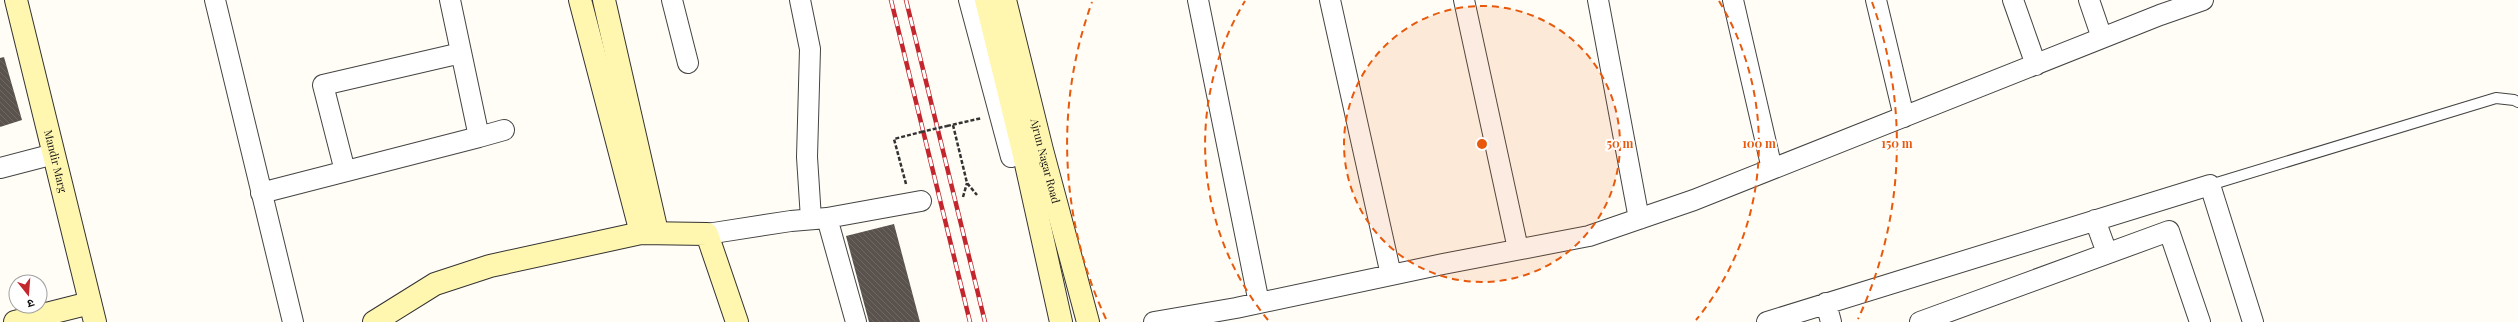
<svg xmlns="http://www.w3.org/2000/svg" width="2518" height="322" font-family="'Playfair Display','Noto Sans Devanagari',serif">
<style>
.building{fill:url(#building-back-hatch)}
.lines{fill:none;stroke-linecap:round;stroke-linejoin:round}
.lane-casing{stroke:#444;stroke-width:12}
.street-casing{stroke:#444;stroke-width:22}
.secondary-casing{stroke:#333;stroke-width:24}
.path{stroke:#333;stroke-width:2.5;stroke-dasharray:4 2;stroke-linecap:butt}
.lane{stroke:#fff;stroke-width:10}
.street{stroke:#fff;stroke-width:20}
.secondary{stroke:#fff6b0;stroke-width:22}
.rail-casing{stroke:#c4262e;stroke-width:4.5}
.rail{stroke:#fff;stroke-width:3;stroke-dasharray:9;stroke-linecap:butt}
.path-bridge{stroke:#333;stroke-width:2.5;stroke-dasharray:4 2;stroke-linecap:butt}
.ring{fill:none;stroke:#e8590c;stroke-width:2;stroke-dasharray:7 5}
.labels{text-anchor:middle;stroke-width:4;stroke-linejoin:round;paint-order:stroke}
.street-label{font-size:11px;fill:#111;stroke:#fff}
.centre{fill:#e8590c;stroke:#fff;stroke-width:2}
.ring-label{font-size:12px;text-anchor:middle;font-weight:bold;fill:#e8590c;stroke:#fff;stroke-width:4;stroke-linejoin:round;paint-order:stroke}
</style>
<defs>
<pattern id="building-back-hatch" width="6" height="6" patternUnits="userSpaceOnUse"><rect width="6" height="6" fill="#5a524d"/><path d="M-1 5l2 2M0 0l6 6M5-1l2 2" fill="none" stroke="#6d6662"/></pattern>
</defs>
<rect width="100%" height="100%" fill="#fffdf5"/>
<path class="building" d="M4 57 22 120 0 127V58Z
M894 224 920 322H869L846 236Z"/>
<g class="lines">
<g class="lane-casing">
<path id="lane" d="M2210 185 2496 98 2514 100 2518 102"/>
</g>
<g class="street-casing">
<path id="street" d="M215 0 293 322
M672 0 688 63
M800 0 810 49 807 157 811 219
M969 0 1011 157
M1198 0 1259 303
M1330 0 1391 275
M1464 0 1518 249
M1598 0 1639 219
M1733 0 1772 169
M1876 0 1904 117
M2013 0 2036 65
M2089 0 2102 38
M479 137 504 130
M0 168 54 154
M345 171 323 85 461 53
M261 193 479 137 450 0
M827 218 921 201
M2095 220 2107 253
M707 234 791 221 827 218 856 322
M1826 303 1831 322
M1154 322 1236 308 1443 264 1589 236 1694 200 2160 15 2203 0
M1767 322 2210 185 2253 322
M1920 322 2169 231 2200 322"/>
</g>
<g class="secondary-casing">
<g id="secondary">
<path id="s1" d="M16 0 95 322"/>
<path d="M580 0 641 233"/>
<path d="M604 0 657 232"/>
<path d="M986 0 1024 155 1061 322"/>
<path id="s2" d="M1005 0 1042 150 1088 322"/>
<path d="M15 322 90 303"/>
<path d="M374 322 435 284 490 266 641 233 707 234 737 322"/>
</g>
</g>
<path class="path" d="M953 125 967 183 977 195
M947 126 982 118
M906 184 894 139 921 132
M963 197 967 183"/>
<use href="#lane" class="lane"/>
<use href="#street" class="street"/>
<use href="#secondary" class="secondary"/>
<g class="rail-casing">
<path id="rail" d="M891 0 970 322
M906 0 985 322"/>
</g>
<use href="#rail" class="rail"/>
<path class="path-bridge" d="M921 132 947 126"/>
</g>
<circle cx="1482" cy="144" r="138" fill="#e8590c" fill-opacity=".12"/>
<g class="ring">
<circle cx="1482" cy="144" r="138"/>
<path d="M1268 320A277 277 0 0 1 1245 1M1719 1A277 277 0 0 1 1696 320"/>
<path d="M1106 319A415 415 0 0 1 1092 2M1872 2A415 415 0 0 1 1858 319"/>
</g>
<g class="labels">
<g class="street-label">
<text dy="4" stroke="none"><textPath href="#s1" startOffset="166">Mandir Marg</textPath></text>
<text dy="4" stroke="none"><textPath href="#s2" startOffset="166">Ajrun Nagar Road</textPath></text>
</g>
</g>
<circle cx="1482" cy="144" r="6" class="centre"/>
<g class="ring-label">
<text x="1620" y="148">50 m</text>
<text x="1759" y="148">100 m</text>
<text x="1897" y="148">150 m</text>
</g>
<g transform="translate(28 294) rotate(163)"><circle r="19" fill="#ffffff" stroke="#a0a0a0"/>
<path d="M0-3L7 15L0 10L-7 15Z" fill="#c4262e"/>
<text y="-6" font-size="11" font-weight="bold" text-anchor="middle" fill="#111111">उ</text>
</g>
</svg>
